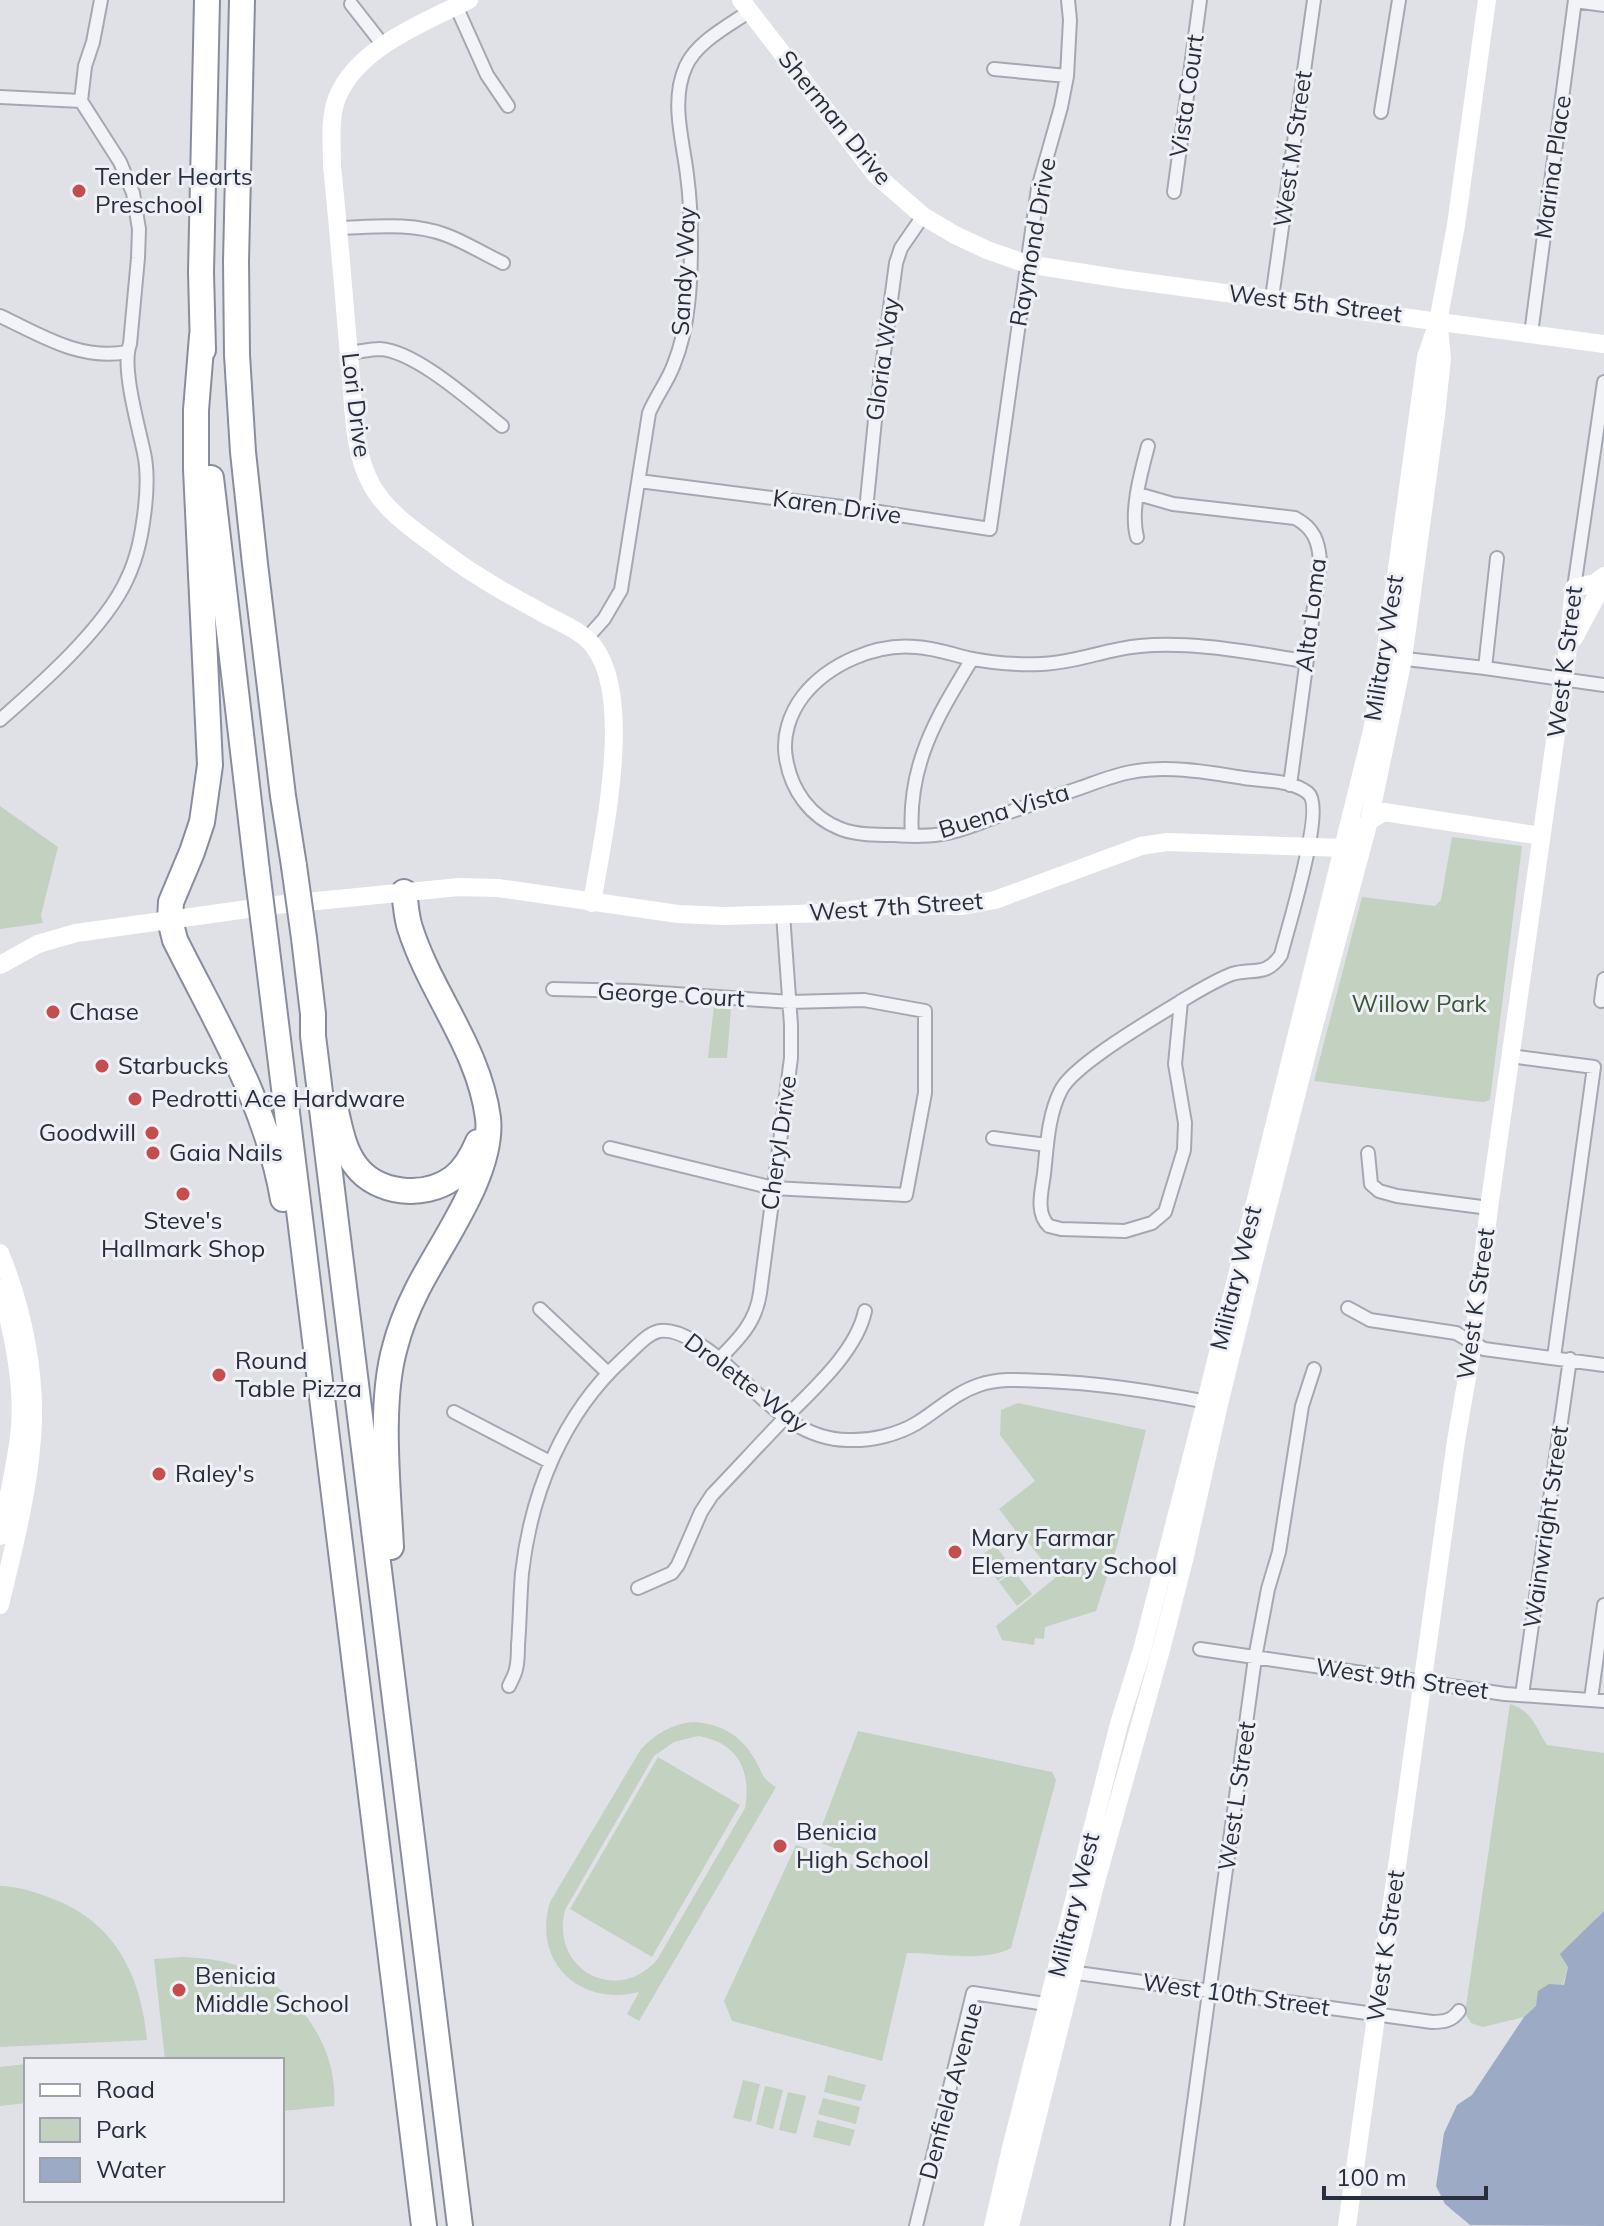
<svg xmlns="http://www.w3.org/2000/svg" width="1604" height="2226" font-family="Mulish,sans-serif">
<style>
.green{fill:#c3d1c1;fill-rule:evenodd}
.water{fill:#9daac5}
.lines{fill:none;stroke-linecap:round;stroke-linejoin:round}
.street-casing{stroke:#a5a8b1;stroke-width:16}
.highway-casing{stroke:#888d9d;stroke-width:28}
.street{stroke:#f2f3f6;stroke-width:12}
.secondary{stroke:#fff;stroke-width:18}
.highway{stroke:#fff;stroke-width:24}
.highway-bridge-casing{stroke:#888d9d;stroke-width:28;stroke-linecap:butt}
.highway-bridge{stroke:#fff;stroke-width:24}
.poi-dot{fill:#c44e4d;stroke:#eff0f5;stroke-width:3}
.labels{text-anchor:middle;stroke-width:6;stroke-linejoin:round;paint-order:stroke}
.street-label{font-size:24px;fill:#292e3d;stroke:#eff0f5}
.poi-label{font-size:24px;fill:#292e3d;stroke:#eff0f5;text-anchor:start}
.park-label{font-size:24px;fill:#395838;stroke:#eff0f5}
</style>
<rect width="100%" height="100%" fill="#dfe1e7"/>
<path class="green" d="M0 806 58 847 41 915 43 923 0 929Z
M1452 837 1522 846 1490 1100 1484 1102 1472 1101 1314 1081 1362 897 1435 906 1441 900Z
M714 1006 731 1008 727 1058H708Z
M1018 1403 1146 1430 1117 1546 1096 1611 1045 1627 1044 1639 1035 1638 1034 1645 1002 1640 996 1626 1060 1574 1052 1573 1021 1533 1018 1534 999 1509 1035 1481 1000 1435 1001 1410Z
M995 1545 1013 1569 998 1581 980 1557Z
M1014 1571 1032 1594 1017 1606 999 1582Z
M1510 1704C1533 1711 1535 1727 1547 1745L1604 1753V1911L1598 1916 1568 1967 1563 1985 1524 2017 1483 2027 1471 2023 1465 2013Z
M692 1722C719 1723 740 1734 754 1758 763 1773 761 1778 776 1787L639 2021 627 2014 639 1992C579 2007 532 1962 550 1902L641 1749C657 1733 670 1725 692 1722ZM698 1736C737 1742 752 1770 745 1808L657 1960C616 2006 550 1969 565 1910L654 1756 674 1742Z
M858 1731 1052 1772 1056 1780 1011 1948C984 1963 938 1953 907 1953L882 2061 732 2021 724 2001 796 1845 863 1868 866 1860 821 1843 818 1836Z
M658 1757 740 1805 652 1957 570 1909Z
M0 1886C17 1886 32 1891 48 1897 114 1920 141 1974 147 2040L0 2047Z
M183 1957C204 1958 224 1960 244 1968 298 1989 339 2048 334 2106L282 2111V2060H165L154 1959Z
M26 2064V2103L0 2106V2067Z
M828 2075 866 2085 861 2101 824 2092Z
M743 2080 760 2084 751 2122 733 2118Z
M765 2086 783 2090 773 2129 756 2124Z
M788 2092 806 2096 796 2134 779 2130Z
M823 2098 860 2107 856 2124 818 2114Z
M817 2120 855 2130 850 2146 813 2137Z"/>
<path class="water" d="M1604 1911V2226L1470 2225 1445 2204 1436 2186 1444 2133 1457 2105 1472 2095 1524 2017 1536 2006 1538 1991 1549 1984 1564 1985 1568 1967 1560 1954Z"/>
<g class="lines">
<g class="street-casing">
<path id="street" d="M1575 1 1604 5
M351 4 383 45
M456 6 487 75 508 106
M994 69 1067 76
M0 97 81 101
M1381 112 1399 0
M1174 192 1200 0
M338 228C374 227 411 222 446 235 465 242 484 254 503 263
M1272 298 1314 0
M0 316C41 335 80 361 127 352
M1531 334 1575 0
M349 353C359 352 370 349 380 349 416 351 473 403 502 426
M639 481 866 510 990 529 1038 188 1061 107 1067 76 1070 20 1068 0
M1138 494 1173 504 1295 518C1314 528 1319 542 1320 562L1290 785
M866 510 875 420 896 263 901 248 923 216
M1137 537C1130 511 1141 472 1148 446
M1574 588 1604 382
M586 639 604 619 621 590 649 413C656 396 668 381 674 364 689 327 691 282 691 243 691 221 690 197 687 175 683 140 670 101 686 66 697 42 728 26 750 11
M1397 658 1485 668 1604 685
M1485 668 1497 558
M0 720C40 685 105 628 127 579 138 556 142 533 145 508 147 490 148 471 144 453 139 428 121 367 130 344L138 258 139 229 133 193 120 162 81 101 85 66 93 42 101 0
M912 836C907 765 937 717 972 659
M553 989 632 991 790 1002 864 1000 925 1011V1093L906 1195 773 1188 610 1148
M1181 1001 1175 1064 1185 1123 1184 1150 1165 1212 1152 1223 1125 1231 1061 1229 1049 1226C1035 1213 1042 1190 1044 1174 1047 1146 1048 1115 1061 1090 1074 1064 1156 1017 1183 1000 1198 991 1216 980 1232 974 1253 968 1266 977 1281 955 1287 930 1326 808 1308 793 1292 780 1264 781 1244 778 1206 772 1169 765 1131 772 1114 775 1097 782 1080 788 1053 797 1025 807 998 816 981 822 964 830 947 833 930 837 911 836 894 835 876 835 857 835 841 829 810 817 791 790 786 758 782 736 790 713 803 696 828 664 876 643 916 647 934 648 951 654 968 658 992 663 1017 665 1041 664 1075 663 1106 649 1140 646 1195 641 1252 653 1306 661
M1601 1001 1604 979
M1510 1056 1594 1067 1554 1357
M993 1138 1047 1145
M1368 1153 1371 1184 1379 1191 1397 1196 1489 1208
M1348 1308 1370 1320 1456 1333 1484 1349 1604 1365
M540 1309 608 1373
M719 1359C739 1339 756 1322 760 1293L791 1058V1025L783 914
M454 1412 550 1462
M638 1588 672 1573 678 1565 701 1512 712 1495C735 1471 757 1447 780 1423 810 1392 856 1353 865 1311
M1200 1649 1505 1694 1604 1701
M509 1686C511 1681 515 1675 516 1669 518 1662 518 1653 518 1645 520 1621 520 1597 522 1573 531 1493 563 1414 623 1359 651 1333 657 1320 694 1341 748 1372 780 1439 848 1440 871 1441 897 1435 917 1423 938 1410 955 1393 979 1385 1000 1378 1022 1380 1045 1381 1101 1383 1157 1392 1212 1403
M1522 1695 1570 1359
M1591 1699 1604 1605
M1070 1972 1432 2022C1443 2022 1452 2021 1459 2011
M916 2226 973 1993 1052 2005
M1177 2226 1255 1658 1268 1589 1279 1552 1302 1406 1314 1369"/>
</g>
<g class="highway-casing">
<path id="highway" d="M242 0 236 261 237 355 243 452 255 564 283 796 294 866
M202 336 196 410V469L210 765 202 822 192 852 171 902 170 920 175 940C217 1024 267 1105 283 1199
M203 350 201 272 207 0
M211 478 257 871
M304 938 313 1014V1036L460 2226
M266 942 424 2226
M335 1107C340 1127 343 1149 356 1166 377 1194 424 1199 453 1178 465 1169 472 1156 478 1142
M391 1547C388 1487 379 1403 395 1347 400 1327 408 1308 417 1290 441 1242 494 1173 488 1118 479 1048 431 994 410 928 406 916 406 904 404 892"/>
</g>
<use href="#street" class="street"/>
<path class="secondary" d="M469 0C423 23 357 48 337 98 329 118 332 145 332 166 339 233 344 299 350 366 354 404 352 449 371 484 387 514 420 534 446 554 475 576 507 594 539 611 554 620 573 627 586 638 639 684 602 840 592 903
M741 0 876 175 923 216 955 235 987 250 1027 264 1122 279 1604 344
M1574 638 1604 582
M0 965 38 944 76 933 276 905 459 887 498 888 678 914 724 916 826 913 884 906H962L995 900 1141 846 1167 842 1343 848 1369 821 1384 812 1541 836
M0 1253C23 1309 37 1376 32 1438 28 1494 13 1550 0 1605
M0 1289C14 1333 25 1392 19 1437 15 1470 7 1503 0 1536
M993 2226 1011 2148 1119 1724 1142 1650 1206 1401 1372 731 1385 656 1426 357 1438 322 1456 225 1487 0
M1010 2226 1095 1885 1162 1646 1184 1560 1219 1404 1257 1249 1311 1037 1369 821 1403 659 1436 415 1442 358 1439 328
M1347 2226 1456 1441 1473 1343 1489 1208 1567 656 1574 588 1595 583 1604 576"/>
<use href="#highway" class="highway"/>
<g class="highway-bridge-casing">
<path id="highway-bridge" d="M294 866 304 938
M257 871 266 942"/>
</g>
<use href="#highway-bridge" class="highway-bridge"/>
</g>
<g class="poi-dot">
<circle cx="79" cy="191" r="8"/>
<circle cx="53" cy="1012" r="8"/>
<circle cx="102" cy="1066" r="8"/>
<circle cx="135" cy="1099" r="8"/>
<circle cx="152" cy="1133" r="8"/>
<circle cx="153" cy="1153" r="8"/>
<circle cx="183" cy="1194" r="8"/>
<circle cx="219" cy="1375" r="8"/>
<circle cx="159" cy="1474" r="8"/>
<circle cx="955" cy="1552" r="8"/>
<circle cx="780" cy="1846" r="8"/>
<circle cx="179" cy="1990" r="8"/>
</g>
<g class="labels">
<g class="street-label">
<text transform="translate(1187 96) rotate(-82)" y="8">Vista Court</text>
<text transform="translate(835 118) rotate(51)" y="8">Sherman Drive</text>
<text transform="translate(1293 149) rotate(-82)" y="8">West M Street</text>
<text transform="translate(1553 167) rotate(-82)" y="8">Marina Place</text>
<text transform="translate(1033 242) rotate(-80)" y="8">Raymond Drive</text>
<text transform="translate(684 271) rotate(-87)" y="8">Sandy Way</text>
<text transform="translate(1315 304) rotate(7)" y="8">West 5th Street</text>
<text transform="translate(883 359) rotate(-82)" y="8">Gloria Way</text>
<text transform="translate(356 405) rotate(83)" y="8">Lori Drive</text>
<text transform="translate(837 507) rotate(8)" y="8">Karen Drive</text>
<text transform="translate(1311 615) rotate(-83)" y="8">Alta Loma</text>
<text transform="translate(1384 648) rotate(-81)" y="8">Military West</text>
<text transform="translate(1565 662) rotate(-83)" y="8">West K Street</text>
<text transform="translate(1004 811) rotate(-17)" y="8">Buena Vista</text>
<text transform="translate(896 907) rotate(-4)" y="8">West 7th Street</text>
<text transform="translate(671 995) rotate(3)" y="8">George Court</text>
<text transform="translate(779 1143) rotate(-82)" y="8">Cheryl Drive</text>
<text transform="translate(1236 1278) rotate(-76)" y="8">Military West</text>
<text transform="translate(1476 1304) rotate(-82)" y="8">West K Street</text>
<text transform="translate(746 1383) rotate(37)" y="8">Drolette Way</text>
<text transform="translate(1546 1527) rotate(-82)" y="8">Wainwright Street</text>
<text transform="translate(1402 1679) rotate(8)" y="8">West 9th Street</text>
<text transform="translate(1237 1796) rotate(-82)" y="8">West L Street</text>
<text transform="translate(1074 1905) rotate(-76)" y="8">Military West</text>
<text transform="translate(1386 1946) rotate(-82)" y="8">West K Street</text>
<text transform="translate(1236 1995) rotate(8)" y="8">West 10th Street</text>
<text transform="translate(951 2091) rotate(-75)" y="8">Denfield Avenue</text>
</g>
<g class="poi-label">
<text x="95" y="185">Tender Hearts<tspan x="95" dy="28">Preschool</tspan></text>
<text x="69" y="1020">Chase</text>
<text x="118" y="1074">Starbucks</text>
<text x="151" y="1107">Pedrotti Ace Hardware</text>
<text x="136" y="1141" text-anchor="end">Goodwill</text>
<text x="169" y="1161">Gaia Nails</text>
<text x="183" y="1229" text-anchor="middle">Steve's<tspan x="183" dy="28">Hallmark Shop</tspan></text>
<text x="235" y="1369">Round<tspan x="235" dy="28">Table Pizza</tspan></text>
<text x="175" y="1482">Raley's</text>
<text x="971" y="1546">Mary Farmar<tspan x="971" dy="28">Elementary School</tspan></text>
<text x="796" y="1840">Benicia<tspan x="796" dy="28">High School</tspan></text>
<text x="195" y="1984">Benicia<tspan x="195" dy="28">Middle School</tspan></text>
</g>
<g class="park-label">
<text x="1419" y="1012">Willow Park</text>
</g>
</g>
<rect x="24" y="2058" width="260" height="144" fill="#eff0f5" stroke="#a0a2ab" stroke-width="2"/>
<rect x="40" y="2084" width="40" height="12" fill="#ffffff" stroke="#a0a2ab" stroke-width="2"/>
<text x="96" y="2098" font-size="24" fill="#292e3d">Road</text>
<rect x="40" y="2118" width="40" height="24" fill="#c3d1c1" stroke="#a0a2ab" stroke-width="2"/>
<text x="96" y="2138" font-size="24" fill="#292e3d">Park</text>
<rect x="40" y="2158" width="40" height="24" fill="#9daac5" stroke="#a0a2ab" stroke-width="2"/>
<text x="96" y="2178" font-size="24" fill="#292e3d">Water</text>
<path d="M1324 2186v12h162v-12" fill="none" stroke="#292e3d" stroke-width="4"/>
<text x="1336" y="2186" font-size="24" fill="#292e3d" stroke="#eff0f5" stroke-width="6" paint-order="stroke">100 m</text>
</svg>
